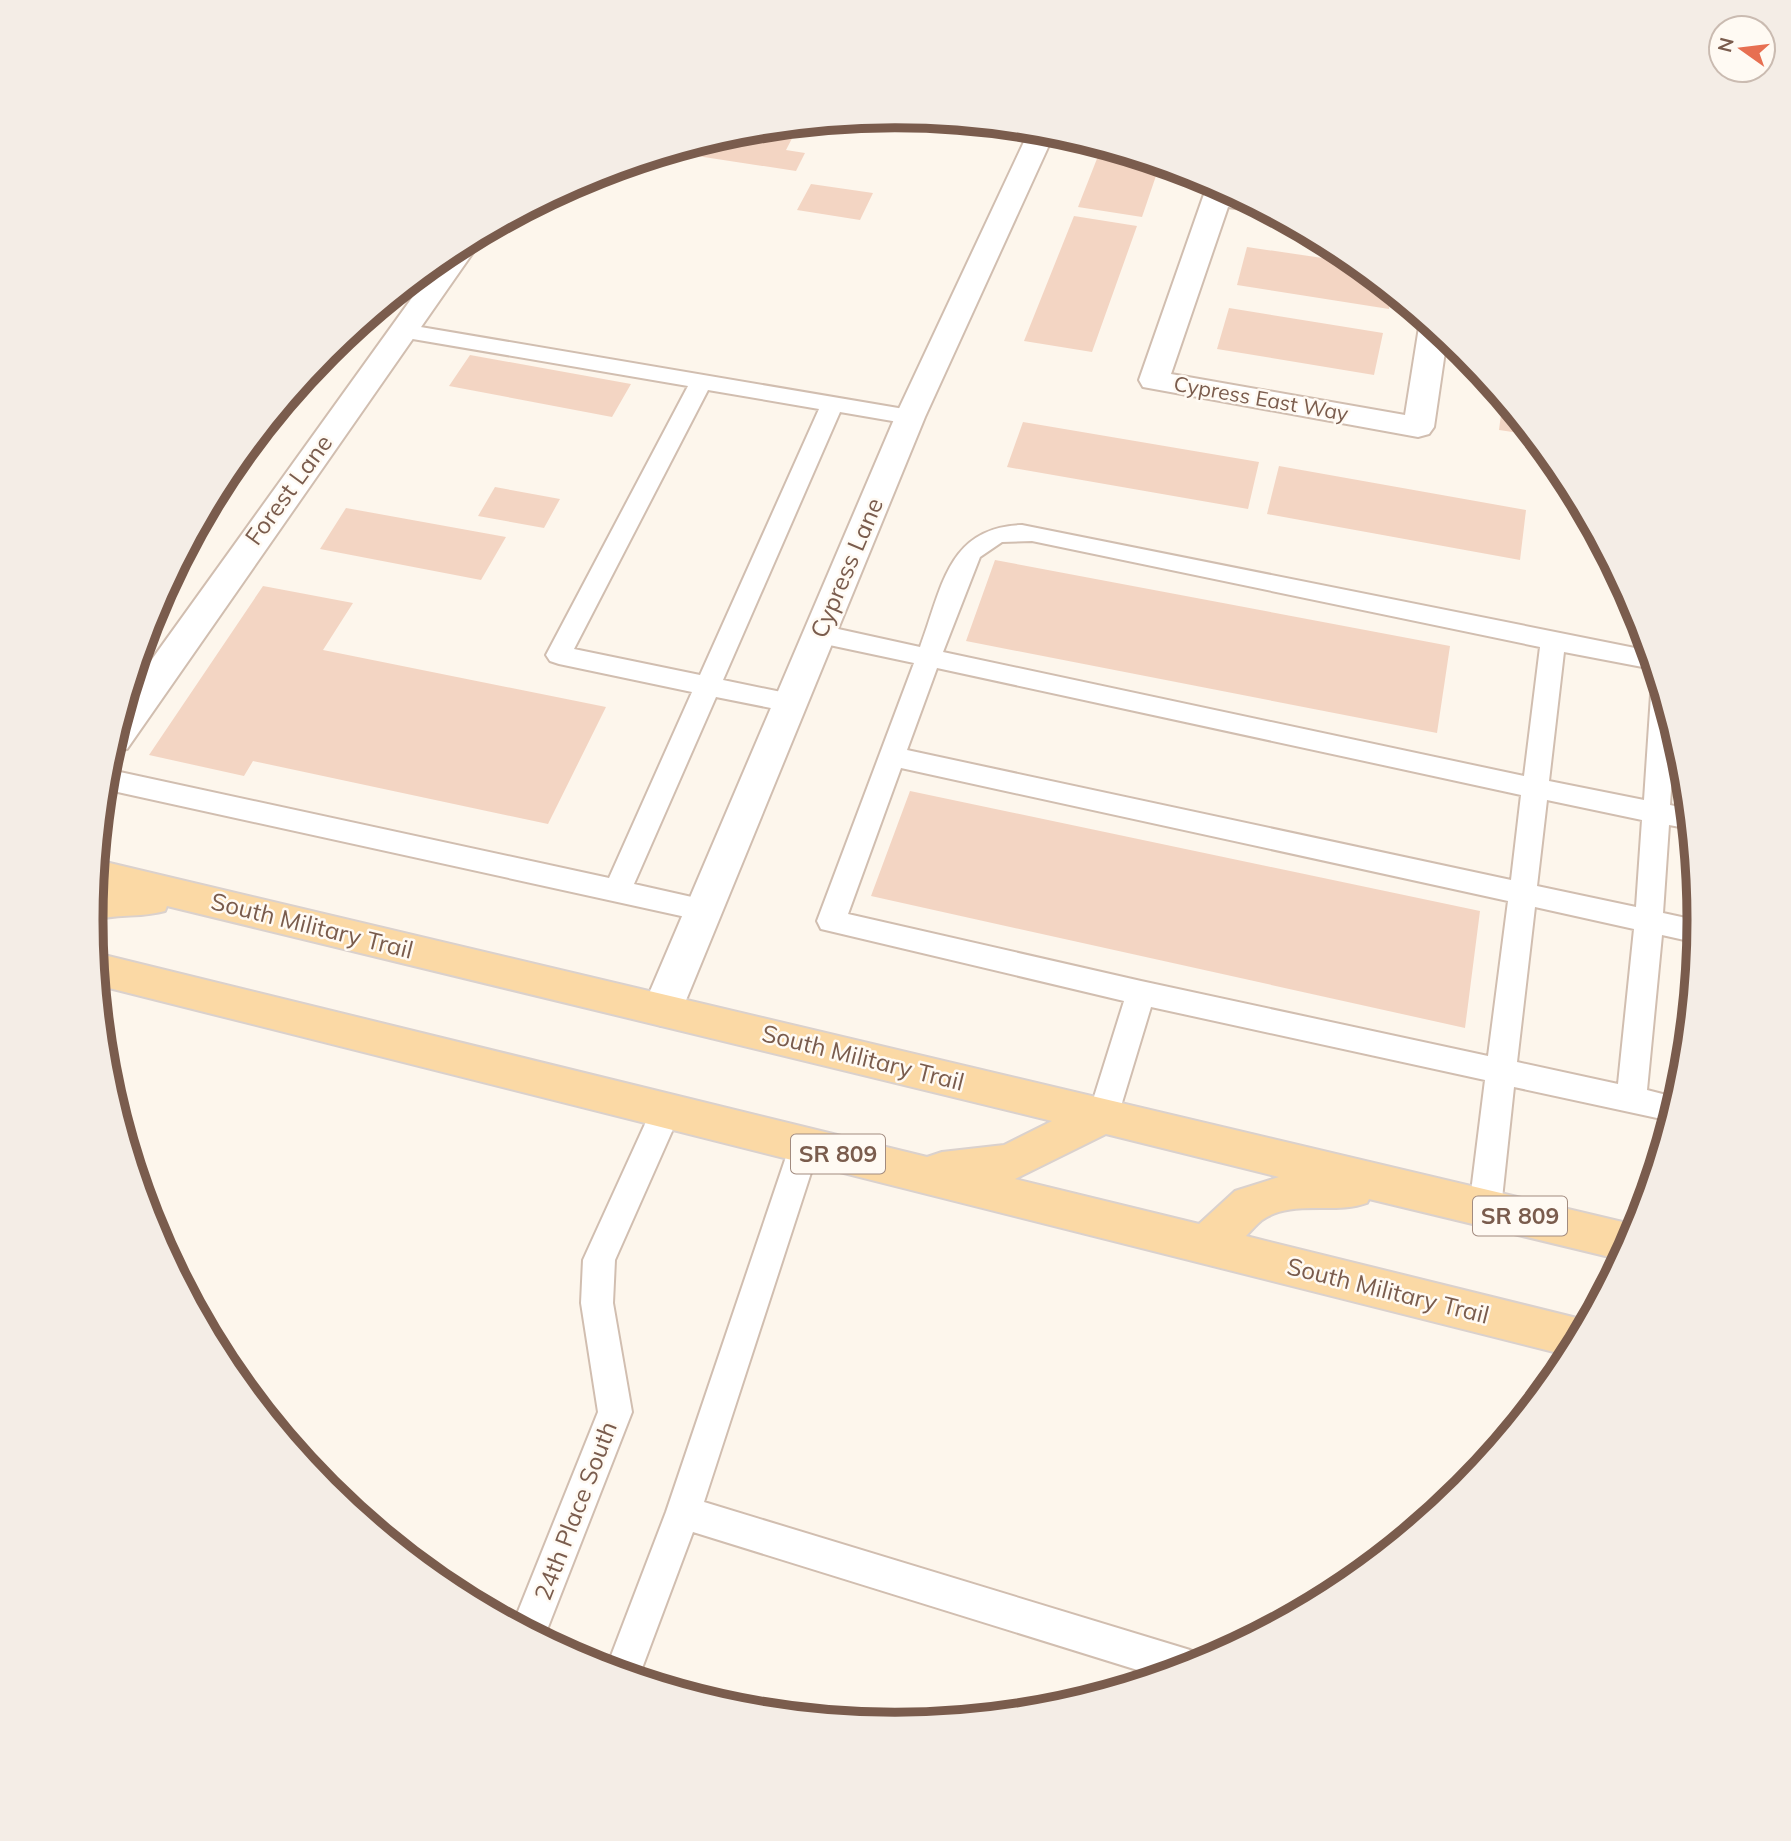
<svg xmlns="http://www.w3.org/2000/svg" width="1791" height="1841" font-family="Mulish,sans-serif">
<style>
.building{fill:#f3d5c3}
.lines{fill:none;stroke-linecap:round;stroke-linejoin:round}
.service-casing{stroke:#d1beb0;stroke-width:4}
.minor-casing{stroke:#d1beb0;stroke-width:4}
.primary-casing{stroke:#dad1cd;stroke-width:4}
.service{fill:#fff;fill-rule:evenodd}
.minor{fill:#fff;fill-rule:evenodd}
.primary{fill:#fbd9a5;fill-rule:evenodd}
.labels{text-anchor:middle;stroke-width:5;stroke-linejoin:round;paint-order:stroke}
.far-street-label{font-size:21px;fill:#7a5c4d;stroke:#fffaf3}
.shield{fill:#fffaf3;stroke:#a28b7f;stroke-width:2}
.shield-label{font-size:23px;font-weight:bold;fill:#7a5c4d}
.street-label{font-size:24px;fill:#7a5c4d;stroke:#fffaf3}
.rim{fill:none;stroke:#7a5c4d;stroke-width:9}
</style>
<rect width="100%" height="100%" fill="#fdf6ec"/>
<path class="building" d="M799 125 786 150 805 153 796 171 684 154 689 147 739 131Z
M1102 146 1160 164 1142 217 1078 207Z
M811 184 873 193 860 220 797 210Z
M1074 216 1137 226 1092 352 1024 341Z
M1247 247 1357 263 1392 292 1389 309 1237 285Z
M1229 308 1383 333 1374 375 1217 349Z
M470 355 631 384 612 417 449 386Z
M1503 399 1533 435 1499 430Z
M1023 422 1259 462 1248 509 1007 467Z
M1279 466 1526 510 1520 560 1267 514Z
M495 487 560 499 544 528 478 516Z
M346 508 506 537 481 580 320 549Z
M995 560 1450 646 1437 733 966 641Z
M263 586 353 603 323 650 606 707 548 824 253 761 244 776 149 755Z
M910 791 1480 911 1465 1028 871 896Z"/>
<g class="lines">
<g class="service-casing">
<path id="service" d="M403 324 910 410 918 412 921 417 918 422 910 424 840 412 723 680 791 694 800 696 804 703 800 710 791 712 716 697 634 884 714 902 718 910 714 918 704 921 104 789 106 769 609 878 692 692 559 664 550 661 546 655 688 386 395 336 392 331 395 326ZM708 390 819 409 700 675 574 649Z
M1022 525 1650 651 1656 668 1653 669 1564 652 1549 781 1644 800 1651 695 1655 689 1661 687 1675 731 1670 805 1689 809 1691 829 1669 825 1663 913 1700 921 1698 943 1662 935 1647 1090 1678 1098 1671 1121 1514 1087 1501 1208 1496 1218 1485 1222 1474 1218 1469 1208 1485 1080 1151 1007 1118 1116 1114 1125 1103 1129 1092 1125 1088 1116 1124 1001 821 929 817 921 914 663 820 643 811 640 808 634 811 628 820 625 920 647C942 589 947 527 1022 525ZM1032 541 1540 647 1524 776 943 652 980 557 1002 542ZM937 668 1521 795 1511 880 907 750ZM901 768 1508 901 1488 1056 1141 981 848 914ZM1547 800 1642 820 1636 907 1537 886ZM1535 907 1634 929 1618 1084 1517 1062Z
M666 1098 677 1102 681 1111 615 1260 613 1303 632 1412 543 1640 513 1624 598 1412 581 1303 583 1260 655 1102Z
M805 1132 816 1136 820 1145 704 1502 1190 1650 1203 1655 1206 1662 1160 1677 693 1532 638 1679 606 1669 666 1512 790 1145 794 1136Z"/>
</g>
<g class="minor-casing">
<path id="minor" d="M1030 129 1055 132 925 417 682 1010 676 1021 662 1026 648 1021 642 1010 895 417Z
M1211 181 1260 208 1250 210 1228 207 1171 374 1405 415 1419 327 1426 320 1447 338 1434 427 1429 434 1418 437 1143 387 1139 380 1203 197Z
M478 236 481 241 127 749 110 752 127 694 440 259Z"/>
</g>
<g class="primary-casing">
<path id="primary" d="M97 860 1631 1224 1639 1227 1622 1260 1369 1199 1367 1203C1335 1215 1292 1199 1262 1220 1257 1224 1251 1231 1246 1236L1589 1321 1570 1356 97 985 96 953 927 1157 942 1152 1004 1145 1052 1121 167 906 165 911C141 918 116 913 92 921ZM1106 1134 1279 1177 1235 1191 1199 1224 1015 1179Z"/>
</g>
<use href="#service" class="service"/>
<use href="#minor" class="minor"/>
<use href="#primary" class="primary"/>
</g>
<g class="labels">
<g class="far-street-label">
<text transform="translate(1261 399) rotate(10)" y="7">Cypress East Way</text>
</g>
<g class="shield">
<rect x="791" y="1134.5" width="94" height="39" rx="5"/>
<rect x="1473" y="1196.5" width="94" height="39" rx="5"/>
</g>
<g class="shield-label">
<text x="838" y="1162">SR 809</text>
<text x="1520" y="1224">SR 809</text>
</g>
<g class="street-label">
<text transform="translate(289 490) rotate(-54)" y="8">Forest Lane</text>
<text transform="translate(847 568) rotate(-67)" y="8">Cypress Lane</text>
<text transform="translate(312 926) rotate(14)" y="8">South Military Trail</text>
<text transform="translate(863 1058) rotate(14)" y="8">South Military Trail</text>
<text transform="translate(1388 1291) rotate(14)" y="8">South Military Trail</text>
<text transform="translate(576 1511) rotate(-69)" y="8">24th Place South</text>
</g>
</g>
<path d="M0 0H1791V1841H0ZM103 920a792 792 0 1 1 1584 0a792 792 0 1 1-1584 0Z" fill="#f4ede6" fill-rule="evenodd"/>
<path class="rim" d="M103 920a792 792 0 1 1 1584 0a792 792 0 1 1-1584 0Z"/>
<g transform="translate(1742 49) rotate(284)"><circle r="33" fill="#fffaf3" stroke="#cabbb1" stroke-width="2"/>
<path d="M0-5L12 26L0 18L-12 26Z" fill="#e76f51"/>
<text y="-10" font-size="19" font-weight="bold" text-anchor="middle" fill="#7a5c4d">N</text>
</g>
</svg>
